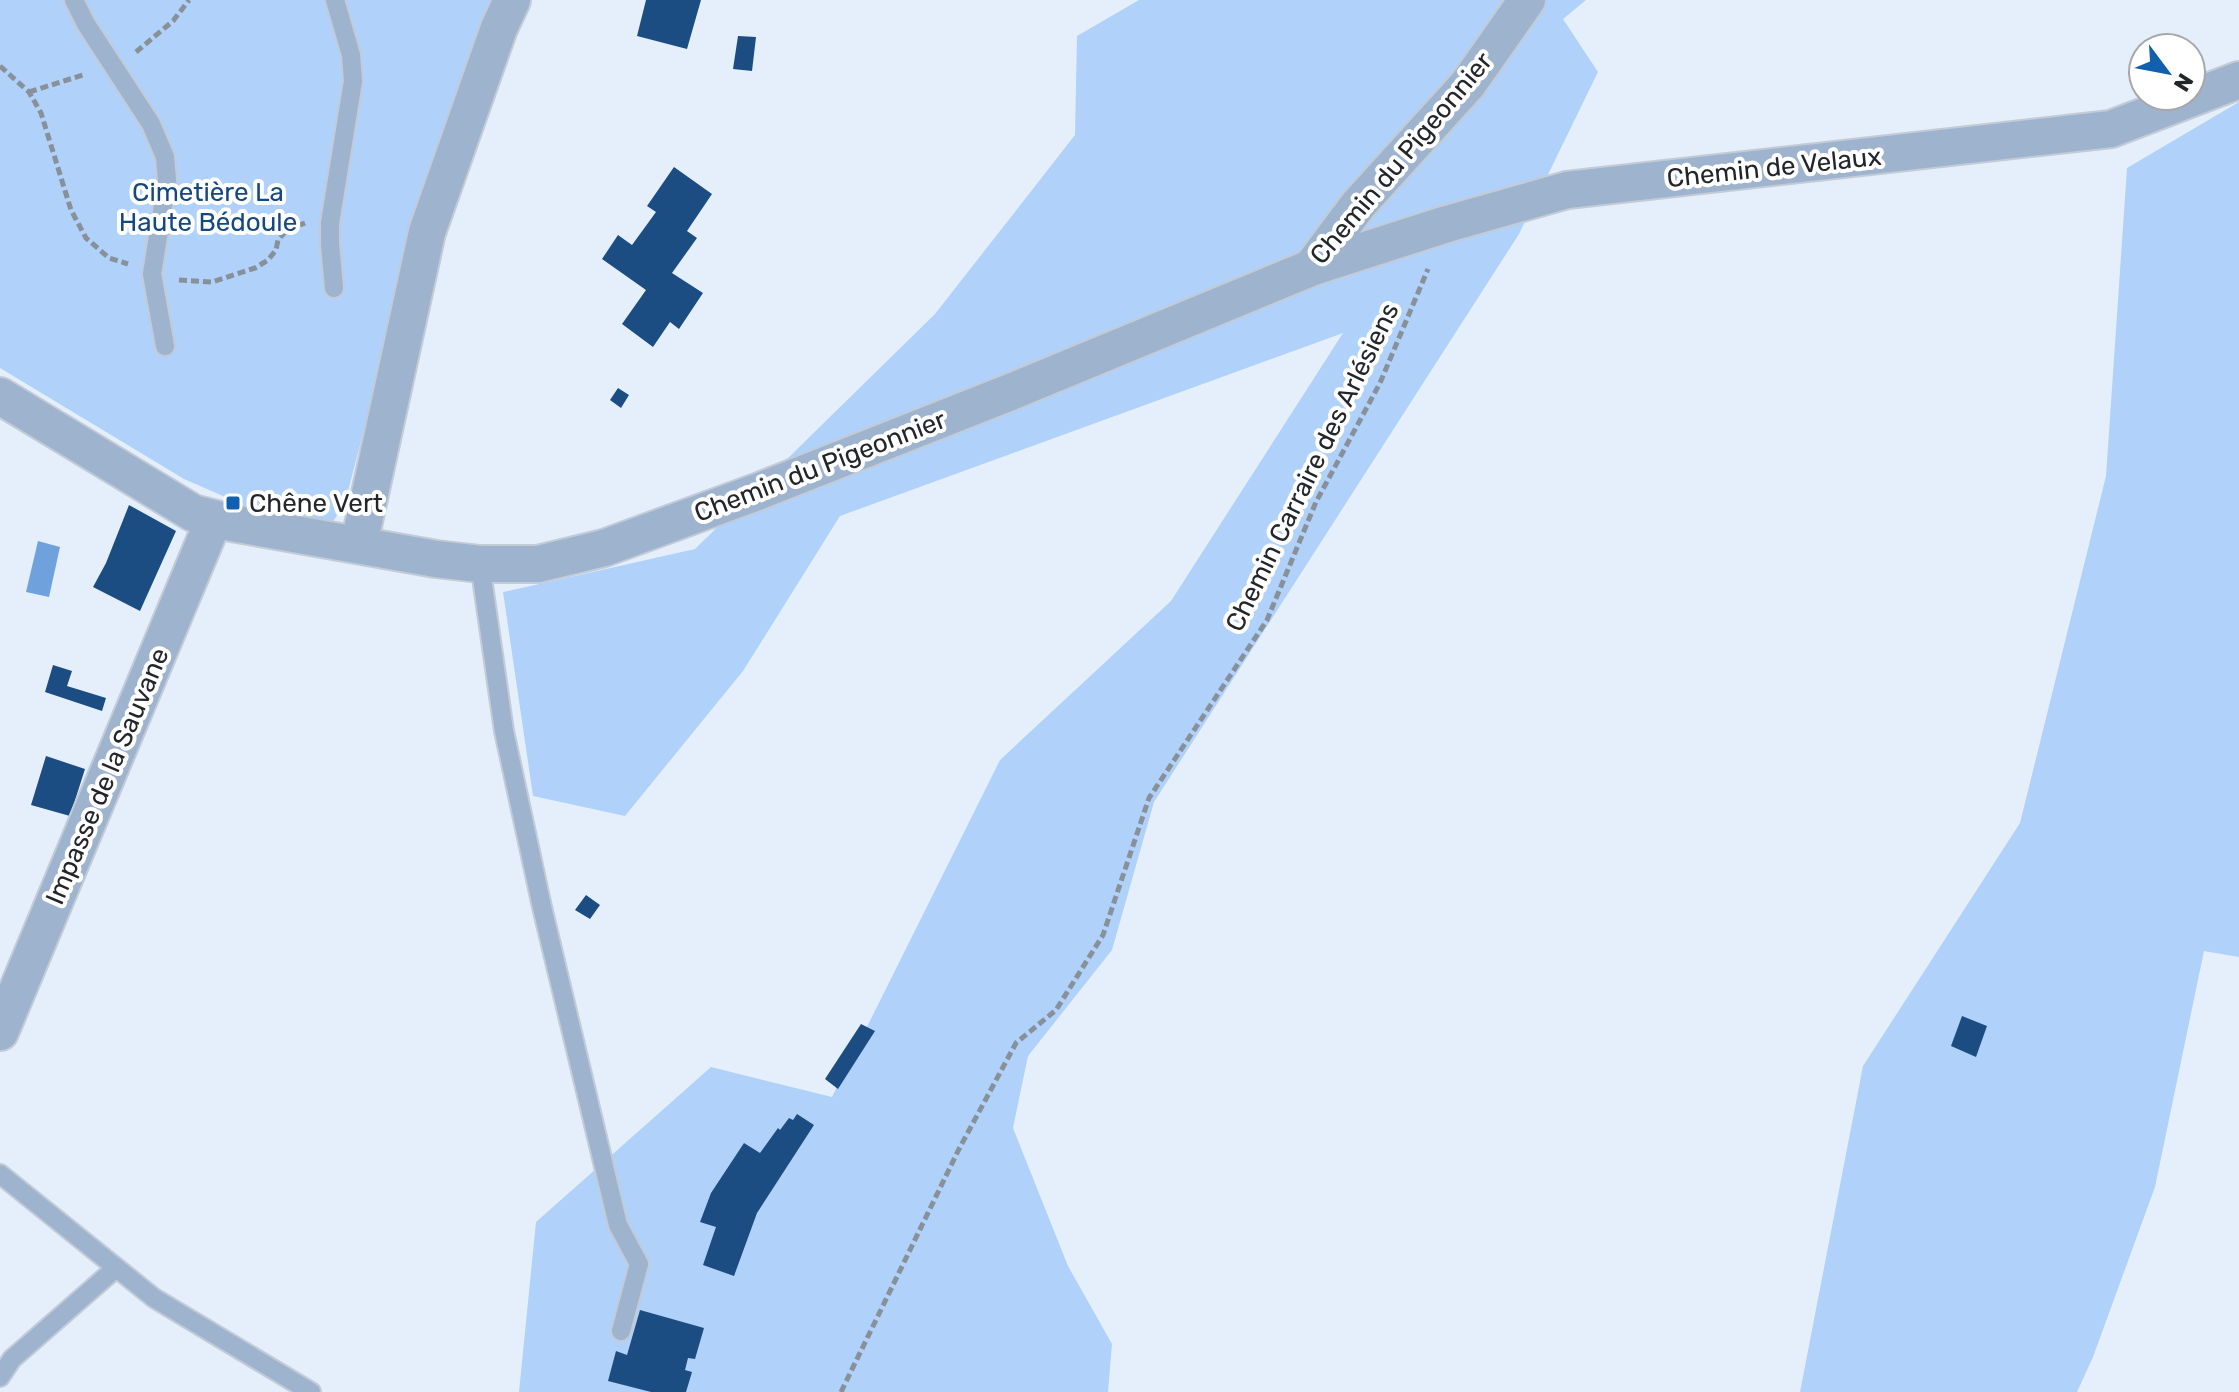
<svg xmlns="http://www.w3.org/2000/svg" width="2239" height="1392" font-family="Rubik,sans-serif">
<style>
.green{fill:#b0d1fa}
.water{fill:#6fa1dd}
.building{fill:#1c4d82}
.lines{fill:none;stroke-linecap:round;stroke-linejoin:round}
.lane-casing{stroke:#c2cbd6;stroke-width:22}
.street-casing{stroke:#c2cbd6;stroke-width:40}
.path{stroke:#889099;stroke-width:5;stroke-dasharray:8 4;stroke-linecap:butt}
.lane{stroke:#9db3ce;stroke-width:18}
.street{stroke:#9db3ce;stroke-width:36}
.poi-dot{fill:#1060af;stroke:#fff;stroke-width:3}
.labels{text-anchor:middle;stroke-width:8;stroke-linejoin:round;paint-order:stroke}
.street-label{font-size:26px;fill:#22262b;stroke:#fff}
.park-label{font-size:26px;fill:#14487f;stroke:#fff}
.poi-label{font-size:26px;fill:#22262b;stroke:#fff;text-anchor:start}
</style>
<rect width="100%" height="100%" fill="#e5effc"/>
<path class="green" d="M0 0H496L433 161 345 503 332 523 269 516 184 479 0 368Z
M1139 0H1586L1563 19 1598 72 1519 234 1154 802 1112 950 1028 1056 1013 1128 1068 1266 1112 1344 1108 1392H519L536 1222 711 1067 832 1097 1000 760 1171 601 1343 333 840 516 743 671 625 816 533 796 503 592 695 549 935 314 1075 135 1077 36Z
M2239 102V957L2204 951 2155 1187 2093 1357 2077 1392H1800L1863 1066 2020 823 2106 476 2127 168Z"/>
<path class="water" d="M38 541 60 547 49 597 26 592Z"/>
<path class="building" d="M646 0H701L687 49 637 36Z
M738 36 756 37 752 71 733 69Z
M674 167 712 194 687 231 697 238 672 273 703 293 679 329 670 322 653 347 622 324 646 290 602 259 618 235 632 245 656 212 647 206Z
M618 388 629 395 621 408 610 400Z
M129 505 176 531 140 611 93 587 106 563Z
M53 665 72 671 67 686 106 698 102 711 45 692Z
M46 756 85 769 70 816 31 805Z
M586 895 600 905 590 919 575 910Z
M1962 1016 1987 1026 1976 1057 1951 1046Z
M861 1024 875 1031 838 1089 825 1079Z
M797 1114 814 1125 757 1213 734 1276 703 1265 716 1227 700 1222 711 1193 744 1143 760 1153 778 1128 780 1130 789 1118 793 1120Z
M640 1310 704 1328 695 1359 688 1358 685 1370 692 1372 686 1392H651L608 1381 616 1351 627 1355Z"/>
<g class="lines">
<g class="lane-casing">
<path id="lane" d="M74 0 86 24 151 124 165 157 167 180 152 274 165 346
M334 288 330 244V223L353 81 351 55 335 0
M480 564 504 731 542 907 618 1225 639 1264 621 1331
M0 1174 154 1298 311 1392
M0 1377 12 1359 116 1268"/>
</g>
<g class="street-casing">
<path id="street" d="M1311 268 1358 205 1468 84 1527 0
M0 396 193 513 232 523 436 559 480 564H538L604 548 757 492 1013 391 1313 267 1447 224 1567 190 2111 129 2239 80
M359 544 427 232 499 28 512 0
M0 1032 214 519"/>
</g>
<path class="path" d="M136 52 173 21 189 0
M0 66 29 92 41 113 71 210 86 238 109 258 128 264
M29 92 86 74
M179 280 212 282 255 268 268 260 276 250 278 240 287 230 305 223
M841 1392 959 1149 1016 1043 1056 1010 1103 935 1149 798 1267 620 1316 502 1380 383 1428 269"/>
<use href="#lane" class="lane"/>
<use href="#street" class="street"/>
</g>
<rect class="poi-dot" x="225" y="495" width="16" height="16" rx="4"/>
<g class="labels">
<g class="street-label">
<text transform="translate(1401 158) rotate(-50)" y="9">Chemin du Pigeonnier</text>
<text transform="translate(1774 167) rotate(-6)" y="9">Chemin de Velaux</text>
<text transform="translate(820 466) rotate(-21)" y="9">Chemin du Pigeonnier</text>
<text transform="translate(1312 467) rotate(-64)" y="9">Chemin Carraire des Arlésiens</text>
<text transform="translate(107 776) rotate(-67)" y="9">Impasse de la Sauvane</text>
</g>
<g class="park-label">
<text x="208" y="201">Cimetière La<tspan x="208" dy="30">Haute Bédoule</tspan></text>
</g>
<g class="poi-label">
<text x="249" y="512">Chêne Vert</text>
</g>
</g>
<g transform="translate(2167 72) rotate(122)"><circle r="38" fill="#ffffff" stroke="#a7a8aa" stroke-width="2"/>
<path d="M0-6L14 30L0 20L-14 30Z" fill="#1060af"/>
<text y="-12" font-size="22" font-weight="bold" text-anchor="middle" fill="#22262b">N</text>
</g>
</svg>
